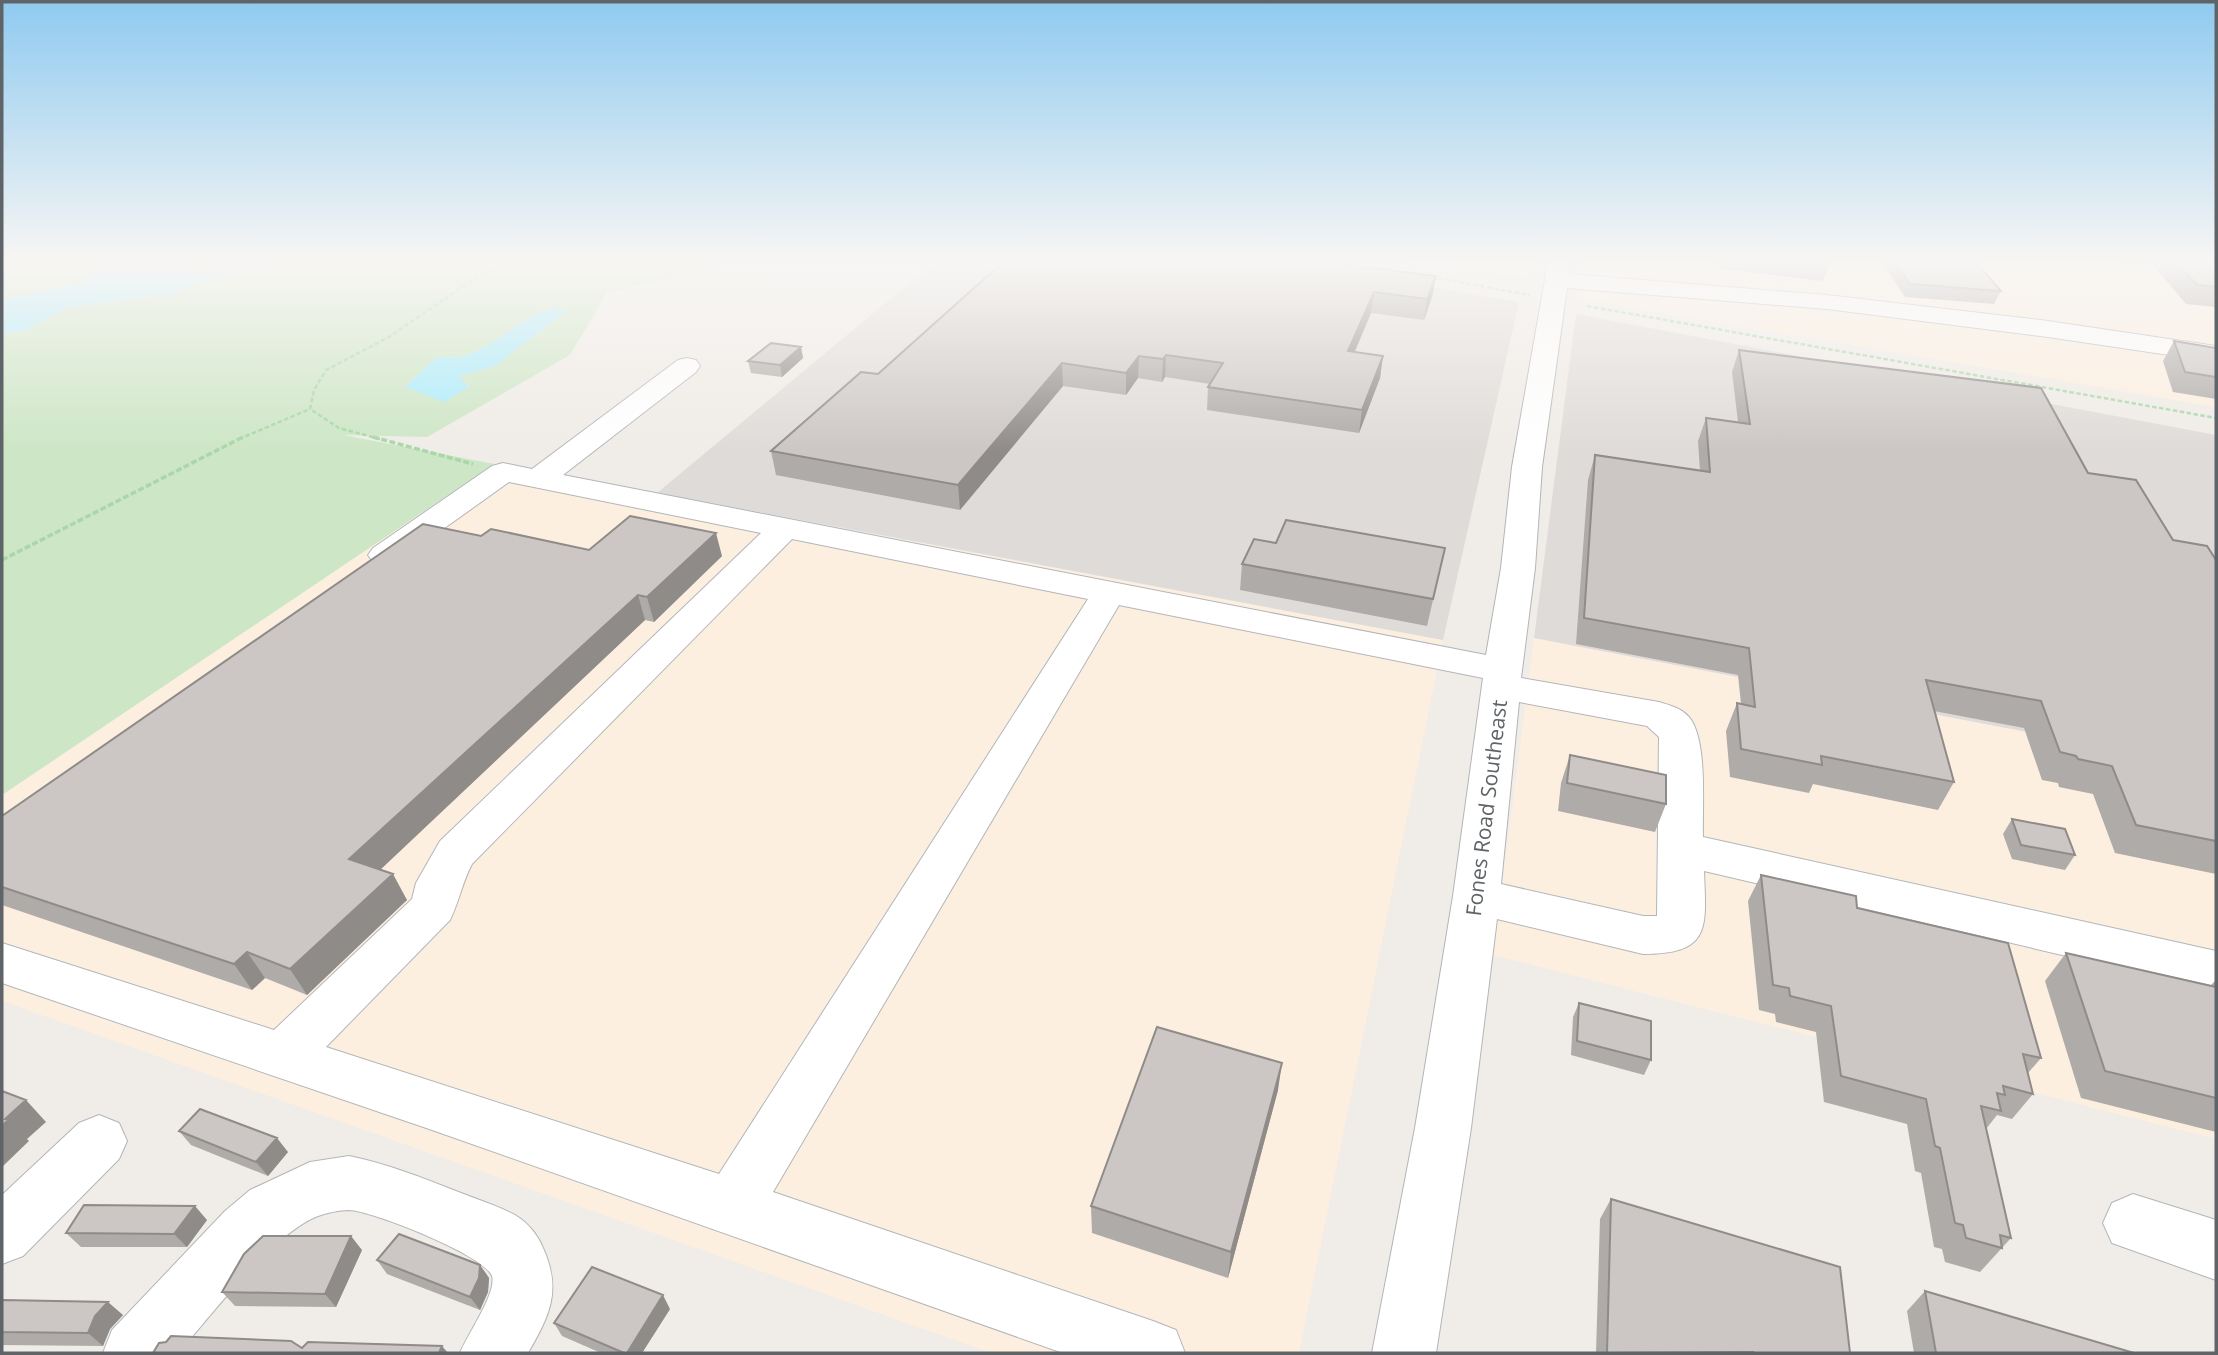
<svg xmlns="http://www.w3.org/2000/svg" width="2218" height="1355" font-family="'Open Sans',sans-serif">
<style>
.commercial{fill:#fdefdf}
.industrial{fill:#dfdbd9}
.green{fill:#cde6c5;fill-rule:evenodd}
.water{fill:#aaecfc}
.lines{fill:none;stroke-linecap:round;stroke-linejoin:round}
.stream{stroke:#aaecfc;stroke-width:5}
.minor-casing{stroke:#b2b6b9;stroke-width:2}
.path-far1{stroke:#a8d8a9;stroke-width:2.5;stroke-dasharray:4.5 2.5;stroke-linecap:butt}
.path{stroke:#a8d8a9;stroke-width:3.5;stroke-dasharray:6 2.5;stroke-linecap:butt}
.minor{fill:#fff;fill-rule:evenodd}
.wall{fill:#afaba9}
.shaded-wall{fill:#8f8b89}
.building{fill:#ccc7c4;stroke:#8f8b89;stroke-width:2}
.labels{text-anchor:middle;stroke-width:5;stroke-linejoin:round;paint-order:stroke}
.street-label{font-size:21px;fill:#5e6467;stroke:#fff}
</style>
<rect width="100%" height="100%" fill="#f0ece7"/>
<path class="commercial" d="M1407 262H1533L1532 272 1528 276 1444 268Z
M1581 262H2216V407L1576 298Z
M494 464 1443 640 1299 1353H991L2 1001V795Z
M1534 638 2216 768V1139L1493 955Z"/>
<path class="industrial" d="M935 262H1288L1519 302 1443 640 657 493Z
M1576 314 2216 435V768L1534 638Z"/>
<path class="green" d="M2 262H128L99 269 79 282 2 301Z
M177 262H744L607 293 570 355 427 437 343 435 494 464 2 795V333L25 331 68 307 172 294 181 263ZM552 307 495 366 457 376 469 386 405 387 437 357C444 357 452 358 459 357 489 352 521 318 552 307Z"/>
<path class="water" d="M128 262H177L212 279 172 294 68 307 25 331 2 333V301L79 282 99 269Z
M552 307 567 311 495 366 458 376 469 387 444 402 405 387 437 357C444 357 452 358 459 357 487 353 521 318 552 307Z"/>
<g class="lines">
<path class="stream" d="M199 277 275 262"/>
<g class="minor-casing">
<path id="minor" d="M1548 262H1570L1569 274 1827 295 2048 321 2216 346V362L2048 337 1827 309 1567 288 1542 467 1535 568 1521 678 1659 702C1669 705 1681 708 1689 717 1708 740 1702 806 1703 837L2216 951V991L1704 871C1706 927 1712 954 1643 954L1497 919 1471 1128 1436 1353H1372L1415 1128 1453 896 1483 678 1119 605 773 1192 1153 1321 1176 1330 1185 1353H1063L435 1131 2 983V943L274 1030 412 899 416 883 440 841 761 533 509 482 397 562 385 565 373 562 368 555 373 548 492 466 503 463 532 469 678 360 687 358 696 360 700 366 696 372 563 475 1486 655 1501 568 1512 467ZM792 539 1088 599 719 1174 326 1047 450 920C459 902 462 883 472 864ZM1519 702 1647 726 1659 737 1657 916H1643L1501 884Z
M99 1115 119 1123 127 1141 119 1159 23 1256 2 1264V1195L79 1123Z
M349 1156C388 1164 423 1178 461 1193 479 1200 498 1206 515 1215 527 1222 538 1235 543 1248 562 1290 550 1315 528 1353H460C467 1335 497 1293 492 1276 484 1255 373 1211 349 1210 340 1210 326 1213 318 1216 273 1233 211 1316 178 1353H103L112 1330 225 1211 250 1190 310 1162Z
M2133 1194 2216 1220V1280L2112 1243 2103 1223 2112 1203Z"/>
</g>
<path class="path-far1" d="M1349 262 1413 273
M1432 277 1530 295
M1587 306 2216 418
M239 439 310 409
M380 439 339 428 310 409 314 390 326 370 389 337 480 275 512 262"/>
<path class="path" d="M373 437 473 464
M2 560 243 437"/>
<use href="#minor" class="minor"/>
</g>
<path class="wall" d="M1718 262H1830L1823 281 1722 269Z
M1882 262H1976L2001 291 1994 304 1905 297Z
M2123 262H2216V307L2186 304 2153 265Z
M1436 276 1432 297 1424 320 1371 313 1355 352 1383 356 1380 378 1359 433 1207 410 1208 387 1210 384 1165 377 1162 382 1138 378 1126 395 1063 386 960 510 776 475 771 451 878 374Z
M2174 341 2216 348V399L2173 392 2163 361Z
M801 347 803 358 782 377 751 373 748 361Z
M1739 350 2088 473 2173 540 2216 560V874L2115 853 2093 794 2059 787 2058 783 2042 780 2024 728 1934 711 1954 782 1938 810 1813 784 1809 793 1730 777 1726 731 1737 703 1741 704 1738 675 1576 644 1588 480 1595 455 1700 471 1698 441 1706 418 1738 422 1732 372Z
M481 536 589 550 722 556 654 622 645 620 380 870 407 900 307 995 265 978 252 990 2 905V816Z
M1276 543 1445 548 1427 626 1240 590 1242 564Z
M1570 755 1666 804 1655 832 1558 811 1561 783Z
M2012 819 2075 855 2065 870 2012 859 2003 834Z
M1761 875 1857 908 2041 1058 2028 1073 2033 1094 2012 1119 1997 1115 1986 1129 2011 1238 1980 1272 1945 1262 1942 1249 1934 1247 1921 1173 1915 1171 1907 1124 1824 1102 1816 1032 1776 1022 1775 1014 1759 1010 1748 901Z
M2066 953 2211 985 2215 981H2216V1132L2081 1098 2045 981Z
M1579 1003 1651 1060 1644 1075 1571 1055 1573 1017Z
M1278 1090 1228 1278 1092 1233 1091 1206Z
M179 1131 288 1152 268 1176 191 1145Z
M1611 1199 1850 1353H1596L1600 1219Z
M207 1220 187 1247H81L66 1233Z
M362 1250 336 1307 235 1306 222 1292Z
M377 1260 480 1265 489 1278 488 1292 480 1310 387 1274Z
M1925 1291 2134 1353H1914L1907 1311Z
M2 1300 123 1315 110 1329 103 1346 2 1345Z
M670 1309 642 1353H601L562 1336 554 1323Z"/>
<path class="shaded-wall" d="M1436 276 1432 297 1424 320 1427 299Z
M1374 292 1371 313 1345 373 1348 351Z
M801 347 803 358 782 377 780 365Z
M1166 355 1165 377 1162 382 1163 359Z
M1139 356 1138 378 1126 395V373Z
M1383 356 1380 378 1359 433 1362 410Z
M1062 363 1063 386 960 510 958 485Z
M716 533 722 556 654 622 647 597Z
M638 595 645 620 364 885 349 859Z
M393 874 407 900 307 995 290 969Z
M247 952 265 978 252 990 234 964Z
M1282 1063 1278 1090 1228 1278 1231 1252Z
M26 1100 46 1122 27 1139 29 1141 2 1167V1126L5 1119Z
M277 1138 288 1152 268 1176 256 1162Z
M195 1206 207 1220 187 1247 174 1234Z
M351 1236 362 1250 336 1307 325 1294Z
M480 1265 489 1278 488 1292 480 1310 470 1297Z
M663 1295 670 1309 642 1353H627Z
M108 1302 123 1315 110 1329 103 1346 88 1333 95 1316Z
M442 1346 448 1353H439Z"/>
<path class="building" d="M1003 262H1322L1436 276 1427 299 1374 292 1348 351 1383 356 1362 410 1208 387 1223 363 1166 355 1163 359 1139 356 1126 373 1062 363 958 485 771 451 861 372 878 374Z
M1895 262H1976L2001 291 1910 284Z
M2176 262H2216V287L2197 285Z
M2174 341 2216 348V377L2185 372Z
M771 343 801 347 780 365 748 361Z
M1739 350 2041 388 2088 473 2136 480 2173 540 2207 546 2216 560V841L2136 825 2112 766 2078 759 2076 756 2060 752 2041 701 1926 680 1954 782 1821 756 1822 765 1741 749 1737 703 1755 707 1749 648 1584 618 1595 455 1710 472 1706 418 1750 424Z
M630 516 716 533 647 597 638 595 349 859 393 874 290 969 247 952 234 964 2 887V816L423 524 481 536 491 529 589 550Z
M1286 520 1445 548 1433 599 1242 564 1254 539 1276 543Z
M1570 755 1666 775V804L1567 783Z
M2012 819 2065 829 2075 855 2021 845Z
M1761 875 1856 896 1857 908 2008 943 2041 1058 2023 1054 2033 1094 2003 1086 2005 1095 1997 1093 2001 1111 1981 1106 2011 1238 2000 1235 2002 1248 1966 1238 1963 1225 1955 1223 1940 1148 1935 1146 1926 1099 1841 1076 1831 1006 1790 996 1789 988 1773 985Z
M2066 953 2216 987V1098L2105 1071Z
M1579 1003 1651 1021V1060L1577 1041Z
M1157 1027 1282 1063 1231 1252 1091 1206Z
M2 1091 26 1100 5 1119 8 1120 2 1126Z
M200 1109 277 1138 256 1162 179 1131Z
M1611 1199 1840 1267 1850 1353H1753V1352L1607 1353Z
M84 1205 195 1206 174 1234 66 1233Z
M399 1234 480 1265 479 1278 470 1297 377 1260Z
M263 1236H351L325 1294 222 1292 244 1254Z
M592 1267 663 1295 627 1353H624L554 1323Z
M1925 1291 2134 1353H1936Z
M2 1300 108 1302 95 1316 88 1333 2 1332Z
M171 1336 291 1341 302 1348 308 1342 442 1346 439 1353H153L159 1343 166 1342Z"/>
<linearGradient id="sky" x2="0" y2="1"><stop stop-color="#8fcaf0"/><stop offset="0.58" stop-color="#f8f6f4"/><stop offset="1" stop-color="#f8f6f4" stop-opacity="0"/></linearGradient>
<rect width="2218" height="451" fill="url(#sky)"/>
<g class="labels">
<g class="street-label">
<text transform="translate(1487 808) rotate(-83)" y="7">Fones Road Southeast</text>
</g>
</g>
<rect width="2218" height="1355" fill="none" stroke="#5e6467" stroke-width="7"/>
</svg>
